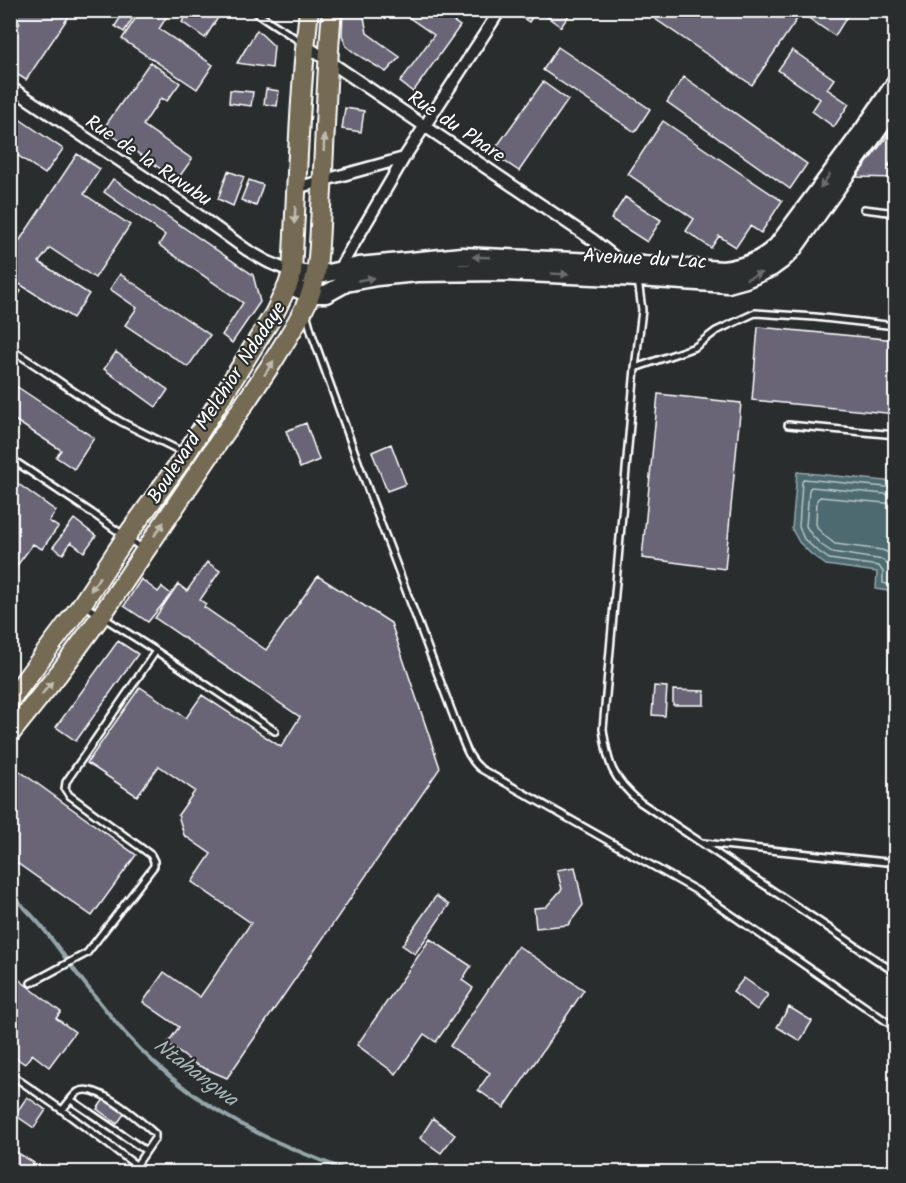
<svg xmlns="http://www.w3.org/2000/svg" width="906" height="1183" font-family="Kalam,sans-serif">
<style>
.water{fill:#4d6b6f;stroke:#94a6a9;stroke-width:1.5}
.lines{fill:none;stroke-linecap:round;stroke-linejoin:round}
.shore{stroke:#b8c4c5;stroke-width:1.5}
.stream{stroke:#94a6a9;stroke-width:4}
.building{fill:#696577;stroke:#fff;stroke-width:1.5}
.lane-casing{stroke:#fff;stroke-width:10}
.street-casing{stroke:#fff;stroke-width:15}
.secondary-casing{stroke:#fff;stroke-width:21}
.primary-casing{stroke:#fff;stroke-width:22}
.lane{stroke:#2a2d2e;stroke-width:5}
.street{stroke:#2a2d2e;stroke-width:10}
.secondary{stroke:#2a2d2e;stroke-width:16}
.primary{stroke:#746b52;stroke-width:18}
.oneway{fill:#c0bcb1}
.oneway2{fill:#6a6c6d}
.labels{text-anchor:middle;stroke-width:4.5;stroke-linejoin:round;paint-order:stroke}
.street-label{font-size:20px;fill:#fff;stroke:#2a2d2e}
.water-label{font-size:21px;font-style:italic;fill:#a6b5b7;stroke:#2a2d2e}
</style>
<rect width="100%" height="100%" fill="#2a2d2e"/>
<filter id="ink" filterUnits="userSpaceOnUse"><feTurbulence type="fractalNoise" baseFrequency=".0167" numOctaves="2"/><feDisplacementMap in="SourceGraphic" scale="12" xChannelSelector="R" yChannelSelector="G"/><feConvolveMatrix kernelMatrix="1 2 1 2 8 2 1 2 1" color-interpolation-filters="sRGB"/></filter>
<g filter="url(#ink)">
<path class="water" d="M797 472 895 482V592L876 589 877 572 826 565 811 554 799 542 792 529Z
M895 594 896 683H895L887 682Z"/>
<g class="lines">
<path class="shore" d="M896 488 804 479 802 482 799 527 804 539 815 549 829 559 879 566 883 572V583L896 586
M896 495 811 487 809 490 806 526 811 534 820 544 832 552 883 560 889 566 891 577 896 578
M896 504 820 497 817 500 816 524 818 529 826 537 835 544 882 550 891 554 896 560"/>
<path class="stream" d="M10 895C38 917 57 947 78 975 93 994 108 1013 124 1032 163 1076 213 1112 266 1137 294 1150 322 1161 350 1172"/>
</g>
<path class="building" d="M10 10H73L26 80 10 70V37L20 23 10 16Z
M125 10H138L124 32 115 26Z
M141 10H171L159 29 213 65 197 89 122 39Z
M189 10H217L221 13 205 38 182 22Z
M343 10 363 12 367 33 400 57 386 72 356 54 346 46 342 35Z
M398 10H437L460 26 413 92 400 82 434 35Z
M524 10H537L529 22 520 16Z
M538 10H562L569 15 561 27Z
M642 10H851L835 36 801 13 752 85Z
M257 30 274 46 272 68 237 63Z
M558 47 650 109 635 132 543 70Z
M792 50 834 79 827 89 849 104 834 127 812 111 820 99 778 70Z
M150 62 180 83 167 101 161 98 143 125 192 159 177 180 103 129Z
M684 77 807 164 790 189 667 102Z
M543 82 568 100 519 171 492 153Z
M266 89 279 91 277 106 264 104Z
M230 90 253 92 251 106 229 103Z
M345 108 364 111 361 132 342 129Z
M12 114 63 149 45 174 10 150V116Z
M663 121 782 201 761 233 750 226 736 247 719 236 711 248 686 231 694 219 628 174Z
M896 125V156L888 166H896V178L856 177Z
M77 154 100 169 84 194 130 225 95 278 50 248 39 262 89 294 73 318 10 278V255Z
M228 171 244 177 233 206 218 199Z
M113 179 253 275 260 302 232 343 222 335 243 303 159 245 165 235 104 192Z
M249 180 263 185 256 206 241 200Z
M625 197 661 220 647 242 611 219Z
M120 274 210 335 188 367 125 325 137 308 110 289Z
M10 284 21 291 12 305 10 304Z
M758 327 896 340V414L752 400Z
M116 352 168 390 156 407 104 369Z
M10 382 94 438 74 469 56 457 61 450 10 417Z
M658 394 741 403 725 569 642 558Z
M306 423 319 460 300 468 286 431Z
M391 444 406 484 387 491 372 452Z
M10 478 56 511 49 521 58 527 42 549 33 544 13 571 10 569Z
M74 519 96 536 84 552 71 542 63 554 53 547Z
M207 562 220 571 200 600 206 604 204 607 266 650 318 576 391 623 440 768 227 1078 197 1065 167 1044 179 1027 143 1002 164 972 200 997 251 923 192 882 211 854 184 835 178 815 195 791 159 766 137 796 87 763 140 687 186 718 202 695 281 747 300 717 155 618 178 584 187 591Z
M141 579 158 592 162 587 171 594 148 622 124 606Z
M118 641 138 654 76 741 56 727Z
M654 686 667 687 665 716 652 715Z
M673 690 704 691V705H673Z
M10 764 136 855 92 916 10 858Z
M575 867 583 905 568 925 536 928 534 908 546 907 562 889 557 870Z
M436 896 449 905 415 954 402 945Z
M430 939 471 966 462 980 473 988 436 1042 424 1034 396 1074 357 1045Z
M518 946 584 990 504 1108 478 1090 490 1073 450 1046Z
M13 975 61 1012 56 1018 75 1032 49 1067 32 1054 25 1064 10 1054V979Z
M744 978 768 995 757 1010 733 992Z
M789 1007 812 1021 800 1041 777 1027Z
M27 1097 46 1110 34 1128 15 1115Z
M104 1099 124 1114 117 1124 97 1109Z
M433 1118 455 1135 441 1153 420 1138Z
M10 1148 34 1163 27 1172H10Z"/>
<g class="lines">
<g class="lane-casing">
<path id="lane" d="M252 10 301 42
M864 209 896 213
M638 280 642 310 635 368 603 729C608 765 612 778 640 802L896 973
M307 316 312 334 370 495 461 736C466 749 470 760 481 769L697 891 896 1028
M10 349C48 372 82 399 120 421 140 432 161 441 182 452
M635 368 695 347 716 331 755 313 815 317 896 326
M788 425 896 435
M10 458 92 513 143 549
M156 651 275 731
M703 843 896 863
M31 983 87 953 154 866V861L151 855 69 795 65 789 66 782 156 651 84 605
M10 1074 62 1110 145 1172
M71 1100 146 1151
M62 1110C67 1105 72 1096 78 1092 96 1081 142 1122 155 1134V1138L136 1166"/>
</g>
<g class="street-casing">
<path id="street" d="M305 45 553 213 593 240 622 263
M10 87 165 191 247 250 268 262 292 272
M296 188 404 158
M338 271 404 158 500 10"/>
</g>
<g class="secondary-casing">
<path id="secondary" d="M292 272 315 276 359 266 462 256 596 262 723 270C745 267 761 261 777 246L864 129 896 82
M288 285 310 294H326L346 283 377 277 417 273 504 272 638 278 728 284 746 279 771 268 782 260 793 249 896 104"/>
</g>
<g class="primary-casing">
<path id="primary" d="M10 700 82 604 126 537 186 454 274 314 288 285 292 272C297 185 299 98 309 10
M10 734 59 673 101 616 272 363C285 341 301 319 310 295 320 268 319 236 321 208 325 142 326 76 332 10"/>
</g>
<use href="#lane" class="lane"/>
<use href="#street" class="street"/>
<use href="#secondary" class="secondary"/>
<use href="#primary" class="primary"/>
</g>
<defs><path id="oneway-solid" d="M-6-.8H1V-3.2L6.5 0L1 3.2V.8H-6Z" transform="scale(1.5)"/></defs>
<g class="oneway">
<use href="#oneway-solid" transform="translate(324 143) rotate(-88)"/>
<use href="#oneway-solid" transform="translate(295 215) rotate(92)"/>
<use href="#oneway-solid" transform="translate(269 368) rotate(-57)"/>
<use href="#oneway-solid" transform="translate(159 529) rotate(-55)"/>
<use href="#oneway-solid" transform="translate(95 584) rotate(123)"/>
<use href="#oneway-solid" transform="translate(47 688) rotate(-51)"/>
</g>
<g class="oneway2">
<use href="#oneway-solid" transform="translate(825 181) rotate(126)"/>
<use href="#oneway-solid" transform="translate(481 257) rotate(-178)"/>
<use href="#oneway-solid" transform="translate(560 274) rotate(3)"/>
<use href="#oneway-solid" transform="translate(754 276) rotate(-22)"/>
<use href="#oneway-solid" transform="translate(366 279) rotate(-11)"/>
</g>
</g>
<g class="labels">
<g class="street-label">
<text transform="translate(457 126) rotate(34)" y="7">Rue du Phare</text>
<text transform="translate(149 160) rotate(34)" y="7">Rue de la Ruvubu</text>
<text transform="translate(645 258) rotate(3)" y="7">Avenue du Lac</text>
<text transform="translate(216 402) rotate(-57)" y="7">Boulevard Melchior Ndadaye</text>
</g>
<g class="water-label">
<text transform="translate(196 1072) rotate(37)" y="7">Ntahangwa</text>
</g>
</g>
<rect width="906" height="1183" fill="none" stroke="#2a2d2e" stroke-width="36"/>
<rect x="18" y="18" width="870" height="1147" fill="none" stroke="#fff" stroke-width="2" filter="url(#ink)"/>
</svg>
